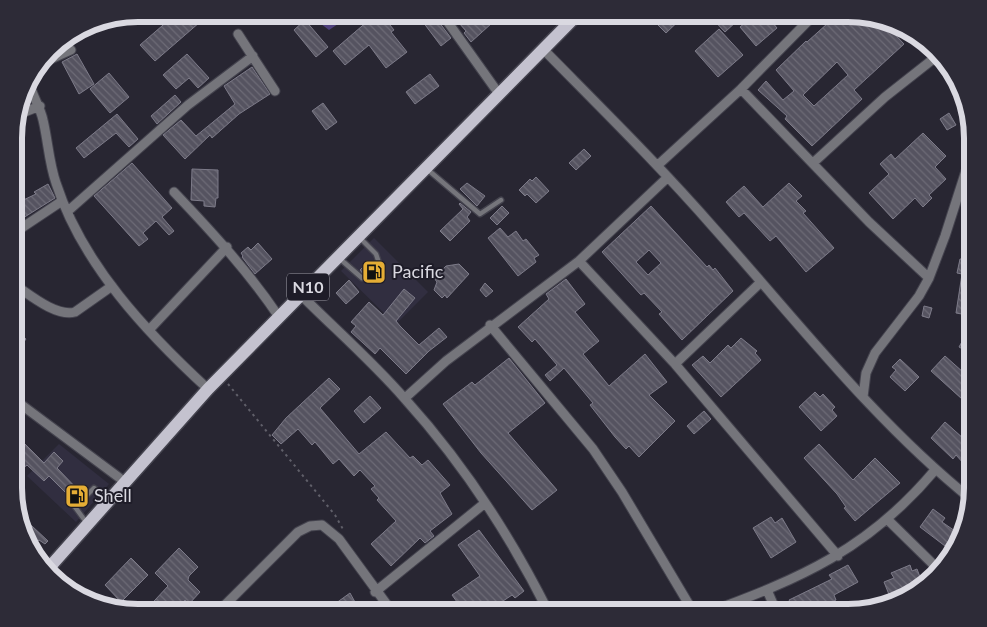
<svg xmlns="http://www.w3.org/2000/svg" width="987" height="627" font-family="Lato,sans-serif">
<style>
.built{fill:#312e40}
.wetland{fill:url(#wetland-marsh)}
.building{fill:url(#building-back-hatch);stroke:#7d7b89;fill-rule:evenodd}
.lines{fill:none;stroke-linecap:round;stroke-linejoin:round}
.lane-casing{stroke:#44434e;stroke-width:7}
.street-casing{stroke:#44434e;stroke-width:11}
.primary-casing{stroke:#44434e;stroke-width:15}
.path{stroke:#605f69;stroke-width:2;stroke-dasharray:2.5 4;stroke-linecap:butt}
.lane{stroke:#75757b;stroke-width:4.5}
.street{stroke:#75757b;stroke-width:9}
.primary{stroke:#c4c2cf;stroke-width:12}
.labels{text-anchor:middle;stroke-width:4;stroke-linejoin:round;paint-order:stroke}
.shield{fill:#1e1c28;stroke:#a2a0aa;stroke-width:1}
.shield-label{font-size:16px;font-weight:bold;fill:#dad9e1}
.poi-label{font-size:18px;fill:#dad9e1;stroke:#1e1c28;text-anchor:start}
.rim{fill:none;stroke:#dad9e1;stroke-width:6}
</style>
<defs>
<pattern id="wetland-marsh" width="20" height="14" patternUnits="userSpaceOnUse" patternTransform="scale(1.25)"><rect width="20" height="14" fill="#4e407c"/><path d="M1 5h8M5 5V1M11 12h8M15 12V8" fill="none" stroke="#675b8e"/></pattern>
<pattern id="building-back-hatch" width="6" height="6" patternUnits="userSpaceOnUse" patternTransform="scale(1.25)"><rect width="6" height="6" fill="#555360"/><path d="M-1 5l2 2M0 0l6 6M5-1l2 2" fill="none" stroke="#6d6b76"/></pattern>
</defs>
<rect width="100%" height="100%" fill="#282632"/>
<path class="built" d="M374 238 428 292 398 322 387 311 384 313 341 271Z
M59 444 109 484 76 522 27 476Z"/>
<path class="wetland" d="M236 14H265L248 25Z
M308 14H353L329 30Z"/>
<path class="building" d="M166 14H203L197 19 200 22 155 61 140 45 170 19Z
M376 14H381L394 30 391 32 407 52 386 68 369 45 345 65 333 51Z
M417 14H433L451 38 441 46Z
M451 14H502L471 42 464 33 466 31Z
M658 14H686L666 33 652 19Z
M708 14H730L737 21 725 32Z
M756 14H774L769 18 777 28 756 46 740 27Z
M838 14H848L886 25 904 44 854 90 862 99 812 146 785 119 787 116 758 90 766 81 783 100 794 91 776 70 806 41 807 42ZM837 62 848 75 814 106 803 95Z
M305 20 328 47 316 57 294 30Z
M719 29 743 55 718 77 695 51Z
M77 54 94 84 79 94 62 62Z
M187 54 209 78 198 88 189 78 176 89 163 75Z
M252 67 270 94 239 114 212 138 210 135 185 159 163 135 181 120 196 136 235 104 224 86Z
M109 73 129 97 110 113 90 89Z
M430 74 439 86 415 104 406 92Z
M175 95 181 102 157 124 151 116Z
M323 103 337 122 326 130 312 111Z
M949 113 956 125 947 130 940 119Z
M117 114 138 139 129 147 116 133 84 158 76 148Z
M923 133 946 156 935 167 946 179 929 195 932 198 923 207 915 198 893 219 869 193 889 174 880 164 891 154 895 159Z
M584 149 591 156 576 170 569 163Z
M132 163 172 208 162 217 174 231 169 235 156 221 143 233 148 239 139 246 94 196Z
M192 169 218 170V198H216L215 207 204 206V201L191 200Z
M536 177 549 191 536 203 527 194 525 196 519 190 530 179 532 181Z
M467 183 485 196 477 206 460 189Z
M789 183 802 196 796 201 806 211 803 213 834 248 806 272 776 236 770 241 744 213 739 217 726 202 744 186 763 207Z
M48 184 55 198 15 223V210L17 208 15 204 36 194 34 192Z
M460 203 471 212 467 217 470 221 450 241 440 231 463 209 459 204Z
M502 206 509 213 497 225 490 218Z
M651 206 707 267 709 265 713 270 715 268 733 291 682 340 659 314 662 312 644 293 641 295 602 252ZM649 250 661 263 648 275 636 262Z
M500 228 508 237 516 231 523 241 526 239 539 255 534 258 536 262 518 276 488 238Z
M969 234H973V316L956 313 962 274 957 273 960 259H964Z
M258 243 272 259 255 274 242 257 243 256 241 253 248 247 251 250Z
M369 261 373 265V270L380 273 371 281 370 274H363L360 270Z
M459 264 469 274 447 298 445 295 442 298 434 290 437 282 434 278 446 266Z
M566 279 585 304 575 312 599 341 583 354 609 386 645 354 667 382 649 395 675 421 639 457 629 446 626 449 615 437 590 405 593 403 564 368 550 381 545 375 557 365 535 339 532 342 518 327 549 299 546 294Z
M349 280 359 292 346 304 336 293Z
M485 283 493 291 486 297 480 290Z
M404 289 415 298 396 321 400 326 419 345 439 328 447 337 429 351 406 374 380 348 375 354 351 332 356 326 351 322 369 302 383 315Z
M924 306 932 308 929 318 922 316Z
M973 322V355L959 347Z
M15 330 26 339 15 354Z
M741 338 757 351 755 353 761 360 721 397 692 365 703 356 710 363 728 345 731 348Z
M945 356 973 381V409L931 371Z
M509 358 545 403 508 433 557 490 532 510 481 453 443 404 472 382 475 385Z
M900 359 919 377 905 391 890 377 896 370 892 367Z
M329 378 340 389 320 408 359 454 386 432 410 458 413 456 422 465 428 460 450 485 440 493 452 514 430 531 434 536 425 543 420 538 391 566 371 544 396 521 377 500 379 498 371 489 375 486 360 470 354 476 339 459 333 464 315 442 312 445 298 429 281 444 272 435 286 418Z
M815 392 820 397 823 394 835 407 832 410 837 416 821 431 799 407Z
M370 396 381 408 364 423 354 411Z
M704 411 711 419 694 434 687 426Z
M945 422 973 447V474L956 455 953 459 931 438Z
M15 434 44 463 54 452 63 461 57 468 82 494 75 502 49 476 44 481 27 465 22 469 15 462Z
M819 444 853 480 875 458 900 483 855 521 844 508 846 507 837 494 804 458Z
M933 509 945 518 942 522 955 531 945 546 920 527Z
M17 512 48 541 45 544 39 540 32 547 28 543 26 536 30 532 22 527Z
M771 517 775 523 782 518 796 542 771 558 753 528Z
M479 530 524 591 515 598 512 595 485 613H465L452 595 480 576 458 545Z
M179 548 198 567 189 576 188 580 200 592 189 604 185 600 172 613H143L168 586 155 573Z
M131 558 148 575 121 602 105 585Z
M848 565 858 582 834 595 836 600 826 605 828 608 818 613H796L789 600 832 579 829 575Z
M910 565 912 571 917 569 923 585 914 593 892 602 884 582 894 578 891 573Z
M350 593 361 613H337L332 606Z"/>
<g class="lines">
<g class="lane-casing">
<path id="lane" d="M427 169 480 214 501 200
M359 237 376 254 379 263 376 268
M339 258 362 278 367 277
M86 522 75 507 94 488 109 499"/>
</g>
<g class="street-casing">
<path id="street" d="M442 14 499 94
M238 34 275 91
M543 49C601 108 660 166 714 228 797 321 874 421 972 500
M42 63 71 50
M29 81C31 94 40 106 43 120 48 141 49 163 56 183 82 264 147 333 208 389
M741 89 869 222 929 278 919 296 875 353 866 373 863 397
M17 115 40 106
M813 163 885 97 937 56
M658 165 741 89 815 14
M174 192C212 232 248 271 279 317
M68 211 188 105 253 56
M15 229H20L62 201
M579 261 675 364 838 556
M929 278 945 236 973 149
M15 285C30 295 56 317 75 312L112 286
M300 294C335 329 373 362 405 399 462 462 511 537 549 613
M490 325 593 449 622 492 694 613
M149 330 227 247
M675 364 761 282
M405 398 446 361 579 261 668 177
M15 400 125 482
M888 520 939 570
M767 590 777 613
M375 592 485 503
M230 600 242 613
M217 613 298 532 310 526 322 525 339 539 393 613
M706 613C800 579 869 549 935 470"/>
</g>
<g class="primary-casing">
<path id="primary" d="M48 569 208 389 578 14"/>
</g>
<path class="path" d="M228 384 335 515 344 531"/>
<use href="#lane" class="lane"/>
<use href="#street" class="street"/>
<use href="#primary" class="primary"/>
</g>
<defs>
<g id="fuel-square" transform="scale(1.25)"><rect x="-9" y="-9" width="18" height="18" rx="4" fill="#e5ad35" stroke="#1e1c28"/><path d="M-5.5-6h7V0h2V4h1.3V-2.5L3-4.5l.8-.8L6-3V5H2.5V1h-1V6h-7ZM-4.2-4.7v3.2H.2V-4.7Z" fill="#111"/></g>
</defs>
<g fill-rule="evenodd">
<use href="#fuel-square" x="374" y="272"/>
<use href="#fuel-square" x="77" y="496"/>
</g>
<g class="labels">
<rect class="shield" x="287" y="273.5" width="42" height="27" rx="4"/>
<g class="shield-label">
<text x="308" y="293">N10</text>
</g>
<g class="poi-label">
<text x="392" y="278">Pacific</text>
<text x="94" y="502">Shell</text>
</g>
</g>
<path d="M0 0H987V627H0ZM138 22H848A116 116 0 0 1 964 138V488A116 116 0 0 1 848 604H138A116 116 0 0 1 22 488V138A116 116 0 0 1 138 22Z" fill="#2d2b37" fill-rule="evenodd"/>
<path class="rim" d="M138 22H848A116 116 0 0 1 964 138V488A116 116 0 0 1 848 604H138A116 116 0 0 1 22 488V138A116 116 0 0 1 138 22Z"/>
</svg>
